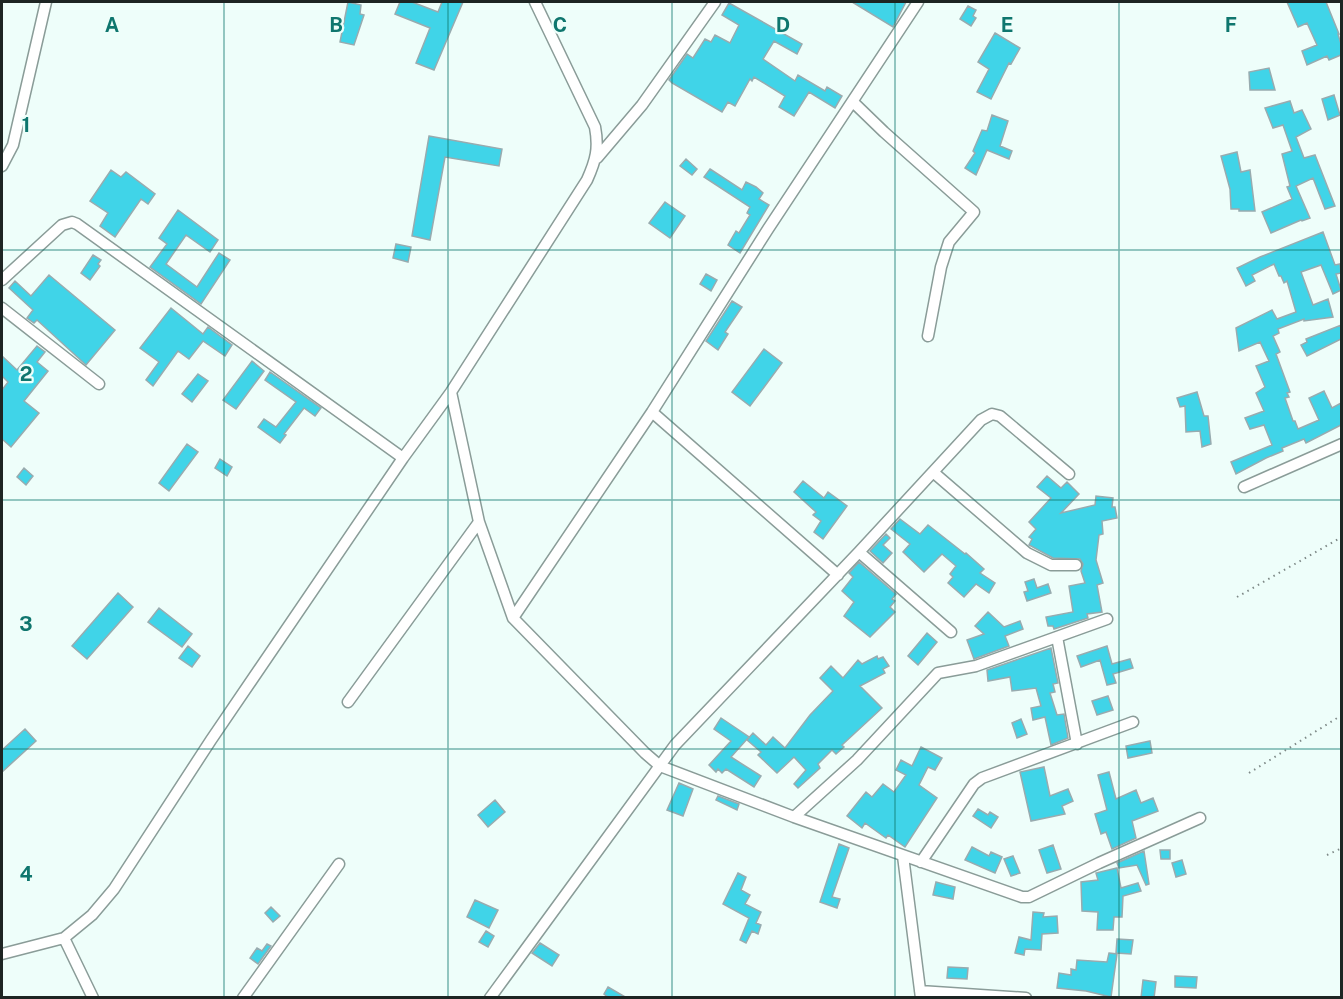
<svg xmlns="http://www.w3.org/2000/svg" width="1343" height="999" font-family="'Public Sans',sans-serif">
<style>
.building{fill:#40d4e8;stroke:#98abaf;stroke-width:1.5}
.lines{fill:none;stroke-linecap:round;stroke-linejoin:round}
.minor-casing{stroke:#8a9c98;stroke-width:13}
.path{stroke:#7e8987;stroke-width:2;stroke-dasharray:1.5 4.5;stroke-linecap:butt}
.minor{stroke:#fff;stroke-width:10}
.grid{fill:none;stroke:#0f766e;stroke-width:1.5;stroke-opacity:0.55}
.grid-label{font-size:20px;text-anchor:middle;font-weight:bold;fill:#0f766e;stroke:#eefefa;stroke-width:4.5;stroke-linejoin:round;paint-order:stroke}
</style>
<rect width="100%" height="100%" fill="#eefefa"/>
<path class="building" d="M348 2 361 5 360 14 364 15 354 45 340 42Z
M400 2H412L438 12 442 2H463L434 70 416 63 430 28 395 14Z
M852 2H906L893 27Z
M1287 2H1326L1339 34H1338L1341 44V55L1329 60 1327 56 1307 65 1302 51 1317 45 1307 23 1298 27Z
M729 3 802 44 797 54 774 41 763 59 795 81 798 75 825 91 827 87 842 96 835 108 809 92 794 116 779 107 785 96 754 77 752 81 750 79 735 106 728 102 722 112 672 83 669 80 687 54 693 58 705 39 711 42 715 35 730 43 739 25 722 15Z
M968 6 976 10 973 16 976 18 971 26 960 19Z
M995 33 1020 48 1011 64 1009 63 991 99 977 92 989 69 978 62Z
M1269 68 1275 90H1250L1249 72Z
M1334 95 1340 115 1328 120 1322 99Z
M1290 101 1294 113 1302 110 1311 129 1296 137 1304 158 1315 155 1335 206 1325 209 1313 178 1296 186 1310 218 1302 221 1301 220 1271 233 1262 212 1292 199 1287 187 1290 186 1282 154 1292 151 1283 125 1273 128 1265 108Z
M992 115 1008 121 1000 146 1012 151 1009 159 987 150 976 175 965 168 975 153 973 151 982 130 987 131Z
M429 136 502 149 499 166 445 157 430 240 412 236Z
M1237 152 1241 172 1250 170 1255 211H1239V209H1231L1230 189 1221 156Z
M686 159 697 169 692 175 680 166Z
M710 169 742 190 746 182 756 187 763 193 759 199 769 205 740 253 728 245 736 231 739 233 750 215 747 213 750 207 704 177Z
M111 170 121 177 126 172 155 194 148 204 141 199 115 237 100 226 108 213 90 201Z
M665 202 685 216 670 238 649 223Z
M178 210 218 240 210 252 186 235 166 264 197 287 219 253 230 260 201 304 150 267 167 244 159 238Z
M1323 232 1335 265 1340 264 1341 273 1336 274 1341 290 1333 294 1321 265 1301 272 1313 305 1328 299 1333 317 1304 321V319L1278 329 1279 333 1273 336 1280 352 1276 354 1290 392 1287 393 1289 397 1285 398 1293 421H1295L1298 429 1319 420 1309 398 1324 391 1332 408 1341 403V425L1306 443 1304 439 1282 448 1283 451 1266 458 1236 474 1231 462 1272 445 1264 425 1250 429 1245 418 1264 411 1256 393 1265 387 1256 366 1269 361 1260 342 1239 351 1236 328 1272 310 1277 319 1296 312 1287 281 1284 283 1281 276H1279L1274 264 1252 275 1255 281 1246 286 1237 268 1260 257Z
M396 244 411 247 408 262 393 258Z
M93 255 101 260 98 264 100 266 90 280 81 273Z
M706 274 717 280 711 291 700 284Z
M49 275 115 330 86 365 37 320 34 323 27 318 33 310 9 288 15 281 31 296Z
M732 301 742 307 725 332 728 334 718 350 706 341Z
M171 308 203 334 208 327 232 345 225 356 203 341 189 359 178 351 153 386 146 380 159 362 140 348Z
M1341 325V339L1307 356 1301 345 1307 342 1306 339Z
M37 346 45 352 37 362 48 371 24 401 39 413 11 447 2 439V390L8 382 2 376V356L17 370Z
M764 349 782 363 750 406 732 392Z
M252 361 264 371 236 409 223 400Z
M270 372 321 408 315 416 304 408 284 434 286 435 280 443 258 427 264 419 276 427 296 402 265 380Z
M198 374 208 381 192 402 182 394Z
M1197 392 1204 416H1208L1211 444 1202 447 1200 431 1186 432 1185 406 1180 407 1177 398Z
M187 444 198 452 169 491 159 483Z
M220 459 232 467 227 476 215 468Z
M24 468 33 476 26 485 17 477Z
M1047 476 1061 488 1067 482 1079 494 1061 513 1095 505 1096 496 1113 498 1112 507H1115L1117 518 1102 521 1103 534 1099 535 1096 560 1103 583 1097 585 1102 612 1087 614 1088 618 1054 629 1053 626H1048L1046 617 1073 612 1069 586 1085 583 1081 571 1083 564 1080 559 1053 558 1029 545 1032 539 1029 537 1036 529 1029 522 1051 498 1037 487Z
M803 481 824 498 828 492 847 506 823 539 814 532 821 521 813 515 816 512 794 492Z
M900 519 920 534 928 525 965 554 966 553 984 569 980 573 995 583 989 593 976 584 964 597 948 583 953 577 950 574 956 566 942 554 924 572 903 552 910 544 891 529Z
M886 534 890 538 883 545 892 553 883 563 870 551Z
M859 562 896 594 892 599 895 601 890 607 895 612 870 637 844 616 854 602 842 591 853 577 849 573Z
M1034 579 1037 588 1048 584 1051 593 1027 601 1024 592 1028 591 1025 582Z
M118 593 133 607 87 659 72 646Z
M159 608 192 634 182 647 148 622Z
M988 612 1004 627 1020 621 1023 629 1005 636 1009 646 974 659 967 640 984 634 975 626Z
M927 633 937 642 918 665 908 656Z
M188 646 200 656 192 667 179 658Z
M1107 646 1112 664 1130 659 1133 668 1113 674 1116 683 1107 685 1100 660 1081 667 1077 656Z
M1051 648 1058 683 1053 684 1055 692 1050 693 1057 715 1064 714 1068 738 1051 745 1045 717 1033 720 1031 708 1041 706 1036 688 1012 691 1010 677 988 681 987 670Z
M877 656 878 659 883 657 889 666 883 669 885 673 860 686 882 708 842 745 844 747 836 754 832 750 818 764 820 768 798 788 794 784 806 770 794 757 777 773 758 755 761 752 747 740 753 733 766 745 773 737 785 748 810 715 833 691 820 678 831 666 843 678 858 660 862 664Z
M1108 696 1113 710 1097 715 1092 701Z
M721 718 749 737 731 757 761 776 754 787 726 769 722 773 718 769 716 772 709 765 731 741 714 729Z
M1021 719 1027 734 1017 738 1012 723Z
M25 729 36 741 2 772V750Z
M1150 741 1152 753 1128 758 1126 746Z
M921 747 942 758 935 770 928 767 919 785 937 798 905 847 888 835 886 838 865 823 862 828 847 816 866 792 872 797 883 784 894 792 906 775 896 770 901 760 912 766Z
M1044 767 1050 796 1068 789 1073 801 1062 806 1065 814 1031 821 1020 772Z
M1109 772 1116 799 1136 790 1141 803 1153 798 1158 811 1132 821 1136 838 1112 849 1106 832 1101 834 1095 814 1107 810 1098 775Z
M679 783 693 789 683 816 667 810Z
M718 796 739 804 737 810 716 800Z
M495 800 505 812 488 827 478 815Z
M978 809 988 815 990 812 998 817 991 828 973 816Z
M839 844 849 848 832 897 840 899 837 908 820 902Z
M1053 845 1061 869 1047 873 1039 850Z
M972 847 989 856 991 852 1002 857 995 873 965 860Z
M1160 850H1170V859H1161Z
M1144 851 1149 884 1146 885 1137 865 1119 868 1117 863Z
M1013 856 1020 873 1011 876 1004 859Z
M1182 860 1186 874 1176 877 1172 863Z
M1117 868 1121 888 1138 883 1141 891 1123 896 1122 917H1114L1113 930H1097L1098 912 1082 911 1081 882 1098 880 1096 873Z
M738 873 746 877 741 890 750 895 745 904 761 912 756 923 761 925 758 934 752 931 746 943 740 940 749 918 723 904Z
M936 882 955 887 953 899 933 895Z
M475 900 498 910 489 928 467 917Z
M271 907 280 916 273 922 265 913Z
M1033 912 1044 913 1043 917 1057 916 1058 933 1042 934 1041 950 1025 949 1024 955 1015 953 1019 937 1031 940Z
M486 931 494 936 488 947 479 942Z
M1117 939 1133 940 1131 954 1116 953Z
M540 943 559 955 552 966 532 953Z
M267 944 271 946 258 964 250 958 257 948 262 951Z
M1109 953 1117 954 1111 997 1086 991 1057 988 1059 973 1071 975V969L1076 970 1077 960 1107 962Z
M948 967 968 968 967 979 947 978Z
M1175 976 1197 977 1196 988 1175 987Z
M1143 980 1156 982 1154 998H1141Z
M608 987 627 998H609L604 994Z"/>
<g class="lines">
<g class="minor-casing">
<path id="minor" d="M853 102 884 132 974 212 949 242 941 267 928 336
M597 158 642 105 715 2
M2 166 13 145 46 2
M2 280 62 225 72 222 77 224 403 458
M2 308 99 384
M451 392 479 522 513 618 645 753 660 766 794 817 1022 897H1029L1099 863 1200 818
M652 412 838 575
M933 472 1027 553 1051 565H1076
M1244 487 1342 444
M859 552 951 632
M513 618 652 412 768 229 918 2
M1057 637 1077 744
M348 702 479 522
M794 817 857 760 938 673 976 666 1107 619
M903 856 921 998
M921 862 974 784 982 778 1133 722
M64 938 93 998
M2 954 64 938 92 915 114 889 211 740 403 458 451 392 587 180C596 160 599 148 595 127L535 2
M920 991 1026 998
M243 998 339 864
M490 998 675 745 859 552 981 420 992 414 1000 416 1069 474"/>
</g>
<path class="path" d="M1237 597 1342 537
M1249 773 1342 715
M1327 855 1342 848"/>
<use href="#minor" class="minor"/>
</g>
<path class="grid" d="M224 2V998M448 2V998M672 2V998M895 2V998M1119 2V998M2 250H1342M2 500H1342M2 749H1342"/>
<g class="grid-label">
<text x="112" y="32">A</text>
<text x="336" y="32">B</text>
<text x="560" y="32">C</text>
<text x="783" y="32">D</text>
<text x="1007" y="32">E</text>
<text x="1231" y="32">F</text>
<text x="26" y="132">1</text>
<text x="26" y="381">2</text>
<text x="26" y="631">3</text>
<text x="26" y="881">4</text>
</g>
<rect width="1343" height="999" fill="none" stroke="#1d2523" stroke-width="6"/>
</svg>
